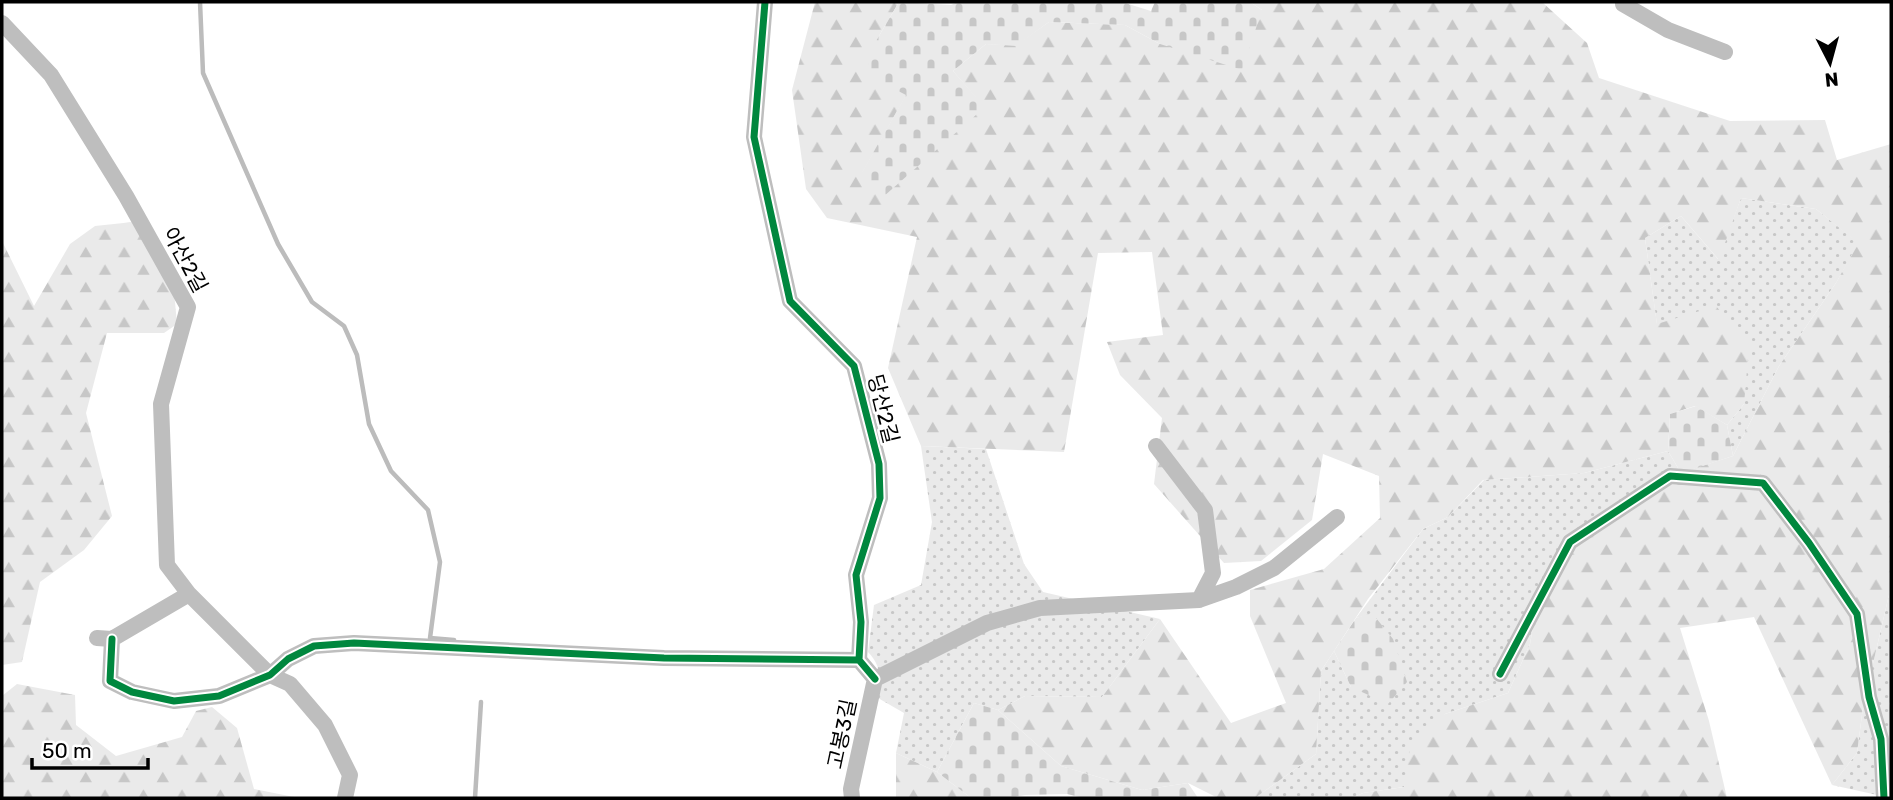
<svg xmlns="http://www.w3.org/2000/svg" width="1893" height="800" font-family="Rubik,'Noto Sans KR',sans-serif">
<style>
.grass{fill:url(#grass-dots)}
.forest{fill:url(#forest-firs)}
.cemetery{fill:url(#cemetery-stones)}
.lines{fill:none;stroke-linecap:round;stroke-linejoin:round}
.stream{stroke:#bcbcbc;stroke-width:4.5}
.minor{stroke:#bebebe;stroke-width:16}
.cycleway-casing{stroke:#fff;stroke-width:11}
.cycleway{stroke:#00873e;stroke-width:7}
.labels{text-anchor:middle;stroke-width:5;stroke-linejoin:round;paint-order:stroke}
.street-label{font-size:21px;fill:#000;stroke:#fff}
</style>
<defs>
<pattern id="grass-dots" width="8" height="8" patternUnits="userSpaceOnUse" patternTransform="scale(1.75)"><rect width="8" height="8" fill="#eaeaea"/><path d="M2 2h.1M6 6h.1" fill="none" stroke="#c7c7c7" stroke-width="1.8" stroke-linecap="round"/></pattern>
<pattern id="forest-firs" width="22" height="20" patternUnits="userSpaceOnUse" patternTransform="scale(1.75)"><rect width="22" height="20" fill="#eaeaea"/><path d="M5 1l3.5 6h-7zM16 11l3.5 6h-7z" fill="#c7c7c7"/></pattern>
<pattern id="cemetery-stones" width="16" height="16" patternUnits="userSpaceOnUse" patternTransform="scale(1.75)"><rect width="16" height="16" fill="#eaeaea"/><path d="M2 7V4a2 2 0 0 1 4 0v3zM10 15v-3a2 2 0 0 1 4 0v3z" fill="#c7c7c7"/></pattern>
</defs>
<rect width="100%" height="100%" fill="#fff"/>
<path class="grass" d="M1741 198 1816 209 1859 243 1836 283 1779 366 1733 456 1727 425 1744 404 1657 325 1645 238 1681 216 1718 259Z
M921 446 986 449 1024 564 1043 592 1160 619 1102 697 1025 696 998 710 974 703 937 772 896 753 904 713 878 698C881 679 882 667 868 652L874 605 921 585 932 522Z
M1668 451 1681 473 1540 586 1530 644 1508 693 1445 714 1404 787 1363 793 1352 798H1255L1316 754 1321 671 1334 651 1351 687 1373 614 1356 618 1423 529 1448 517 1484 480 1584 473Z
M1891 586V702L1889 703 1891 710V798L1832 785 1857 753 1863 707Z"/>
<path class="forest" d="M815 2H899L876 41 907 94 862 173 907 174 984 107 953 71 986 44 1016 45 1049 22 1125 25 1160 44 1262 10 1250 2H1542L1587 43 1599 78 1730 121 1825 120 1837 160 1891 144V586L1863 707 1857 753 1832 785 1754 617 1680 628 1709 721 1727 798H1352L1363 793 1404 787 1411 741 1445 714 1508 693 1530 644 1540 586 1642 485 1733 456 1779 366 1836 283 1858 243 1816 209 1741 198 1719 260 1681 216 1645 238 1657 324 1716 306 1749 346 1744 404 1727 425 1695 406 1670 414 1668 451 1584 473 1483 480 1448 517 1423 529 1368 599 1321 671 1316 754 1255 798H1218L1188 783 1142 790 1061 766 998 710 1025 696 1102 697 1160 619 1231 723 1286 703 1250 616V590L1324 569 1380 518 1379 476 1323 454 1312 520 1261 561 1224 563 1154 484 1162 418 1120 375 1107 342 1163 335 1152 252 1098 253 1064 452 921 446 888 368 917 237 827 218 806 189 792 90Z
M133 222 174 291 177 324 164 333H107L86 413 112 516 84 550 40 582 22 662 2 665V241L34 306 70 244 95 226Z
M17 684 75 695 76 725 116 756 182 737 196 711 212 707 237 728 254 789 299 798H2V696Z
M896 753 937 772 971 798H896Z"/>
<path class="cemetery" d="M899 2 951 5 958 2H1122L1151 11 1155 2H1250L1262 10 1242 70 1160 44 1125 25 1049 22 1016 46 986 44 953 71 985 107 883 197 861 174 906 95 865 74 876 41Z
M1696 406 1727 425 1733 456 1681 473 1668 451 1670 414Z
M1372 613 1393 639 1407 682 1388 704 1351 687 1334 651 1356 618Z
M974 703 998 710 1061 766 1142 790 1188 783 1198 798H1084L1067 794 1025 795 1010 798H971L937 772Z"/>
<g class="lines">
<path class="stream" d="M200 2 203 73 278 244 312 302 344 326 357 355 369 424 391 471 428 510 440 562 430 638 454 640
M475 798 481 702"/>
<path class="minor" d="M765 2 754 137 790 301 854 366 879 464 880 498 856 575 861 622 859 660 875 679
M1623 2V4L1668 30 1725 52
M2 23 51 75 126 196 188 307 161 404 167 565 189 594
M1199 600 1236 587 1274 568 1337 517
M97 638 112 639 189 594 270 675 290 684 325 725 350 775 345 798
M112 639 110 681 132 692 174 701 219 696 270 675 288 659 314 646 354 643 664 658 859 660
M1500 674 1570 542 1670 476 1763 483 1809 543 1857 614 1869 697 1881 739 1884 798
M875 679 987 623 1040 608 1199 600 1213 573 1205 510 1156 446
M852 798 851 789 875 679"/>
<g class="cycleway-casing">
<path id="cycleway" d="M765 2 754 137 790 301 854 366 879 464 880 498 856 575 861 622 859 660 875 679
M112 639 110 681 132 692 174 701 219 696 270 675 288 659 314 646 354 643 664 658 859 660
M1500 674 1570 542 1670 476 1763 483 1809 543 1857 614 1869 697 1881 739 1884 798"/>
</g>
<use href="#cycleway" class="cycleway"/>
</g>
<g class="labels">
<g class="street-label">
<text transform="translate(185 260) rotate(62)" y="7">아산2길</text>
<text transform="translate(883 409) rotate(76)" y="7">당산2길</text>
<text transform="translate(842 734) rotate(-78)" y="7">고봉3길</text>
</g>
</g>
<rect width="1893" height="800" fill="none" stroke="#000000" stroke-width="7"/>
<g transform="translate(1830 63) rotate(174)" stroke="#ffffff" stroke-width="5" paint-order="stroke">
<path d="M0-5L12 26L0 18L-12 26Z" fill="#000000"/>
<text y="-10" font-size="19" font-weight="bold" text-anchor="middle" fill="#000000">N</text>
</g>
<path d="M32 758v10h116v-10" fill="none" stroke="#000000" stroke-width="3.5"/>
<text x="42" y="758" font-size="21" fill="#000000" stroke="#ffffff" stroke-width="5" paint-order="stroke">50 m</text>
</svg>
